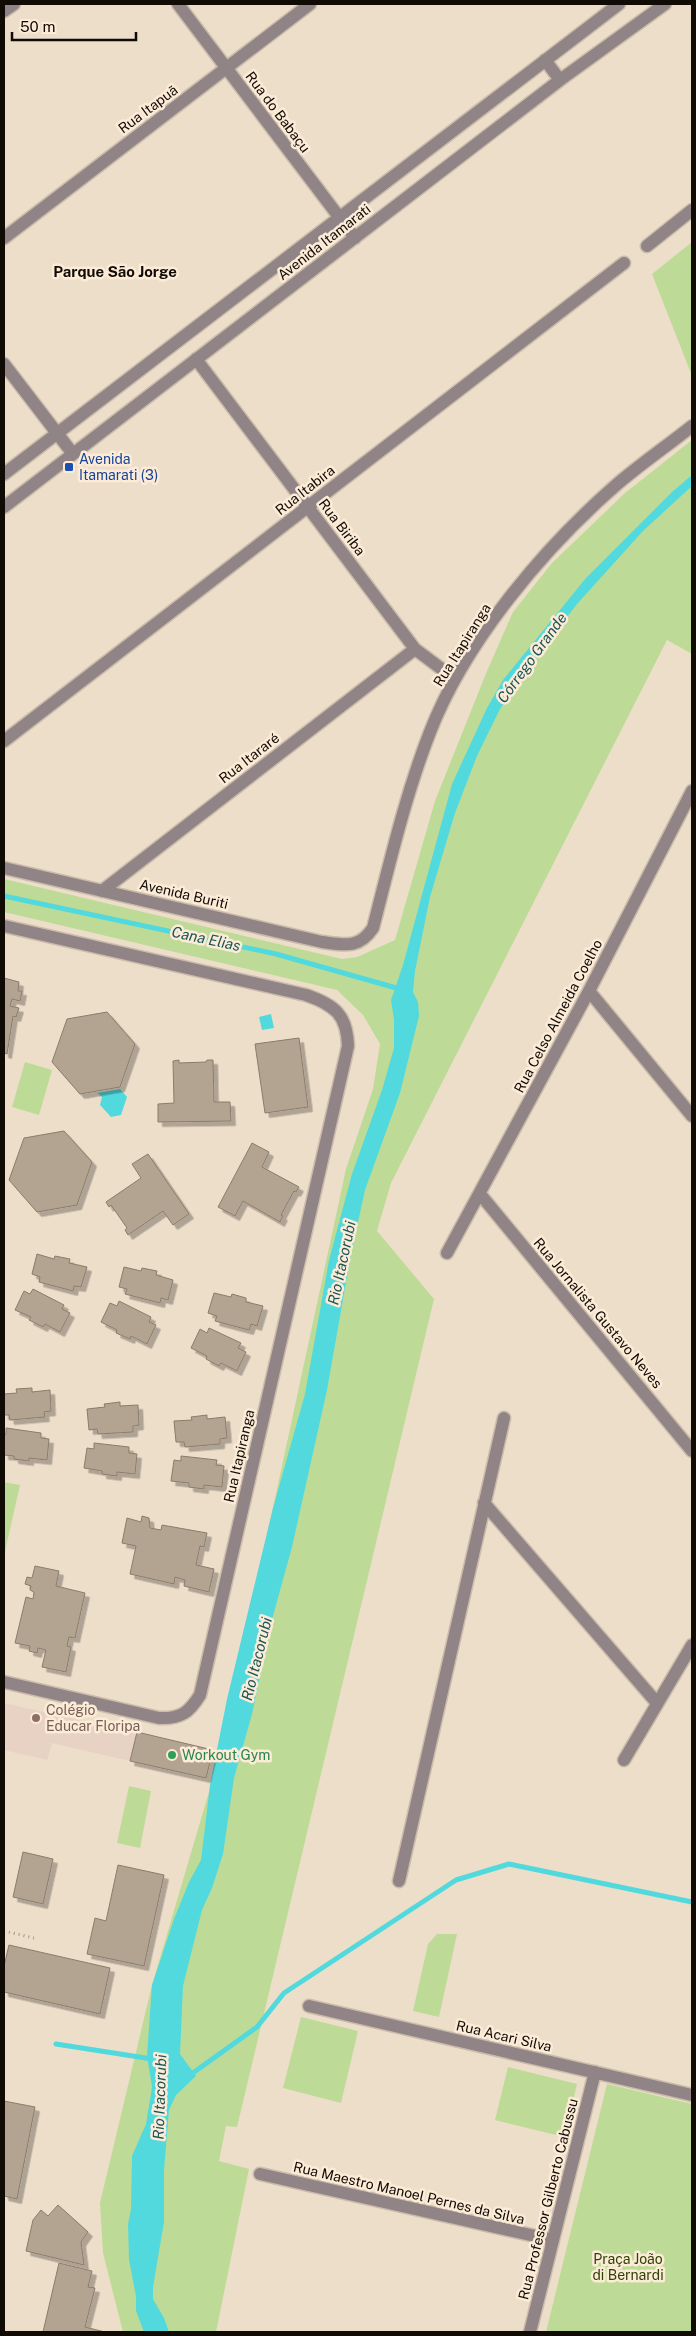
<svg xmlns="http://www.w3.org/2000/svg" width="696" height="2336" font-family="'Public Sans',sans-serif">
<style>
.education{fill:#e7d2c4}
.green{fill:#bddb96}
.water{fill:#52d9dd}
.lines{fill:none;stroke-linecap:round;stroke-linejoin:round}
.stream{stroke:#52d9dd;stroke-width:5}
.building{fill:#b3a491;stroke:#8a7c6a;filter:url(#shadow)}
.minor-casing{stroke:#cabcaa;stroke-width:15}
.path{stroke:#a09586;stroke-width:3;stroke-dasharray:1 4;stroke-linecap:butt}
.minor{stroke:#908486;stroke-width:12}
.transit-dot{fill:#1a4fb4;stroke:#fbebd7;stroke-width:2}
.education-dot{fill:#8d6e63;stroke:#fbebd7;stroke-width:2}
.leisure-dot{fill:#2e9e5b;stroke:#fbebd7;stroke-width:2}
.labels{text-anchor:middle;stroke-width:5;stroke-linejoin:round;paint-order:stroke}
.street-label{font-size:14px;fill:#100b05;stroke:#fbebd7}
.transit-label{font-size:14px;fill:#164399;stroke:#fbebd7;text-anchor:start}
.education-label{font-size:14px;fill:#785e54;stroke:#fbebd7;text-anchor:start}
.leisure-label{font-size:14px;fill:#27864d;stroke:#fbebd7;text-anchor:start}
.park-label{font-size:14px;fill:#2d4204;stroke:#fbebd7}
.neighbourhood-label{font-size:15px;font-weight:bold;fill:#100b05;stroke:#fbebd7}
.water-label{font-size:15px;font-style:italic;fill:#1b5456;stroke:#fbebd7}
</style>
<defs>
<filter id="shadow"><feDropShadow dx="4.5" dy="4.5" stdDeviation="0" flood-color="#0004"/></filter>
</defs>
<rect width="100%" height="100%" fill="#eddeca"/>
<path class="education" d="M4 1703 136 1733 130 1761 52 1743 47 1760 4 1750Z"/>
<path class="green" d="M692 242V376L652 274Z
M692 440V654L667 640 391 1183 377 1231 434 1299 237 2127 226 2126 219 2161 249 2169 216 2332H123L103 2253 100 2203 152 1985 219 1758 346 1169 373 1089 380 1044 363 1015 337 990 4 912V879L342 959 357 957 395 940 435 801 487 671 513 612 552 563 625 493Z
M25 1062 52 1070 39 1115 12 1107Z
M4 1482 20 1485 4 1556Z
M129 1786 151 1791 140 1848 117 1843Z
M437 1934H457L439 2017 413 2011 428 1944Z
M301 2017 358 2031 341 2103 283 2088Z
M508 2067 577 2084 564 2137 495 2120Z
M607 2084 692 2104V2332H546Z"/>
<path class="water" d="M692 475V486L643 531 577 604 544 647 500 709 477 756 455 813 430 897 415 971 413 992 418 1002 419 1016 400 1093 365 1190 351 1254 327 1390 292 1547 271 1623 252 1714 234 1778 223 1854 212 1888 202 1910 183 1986 180 2054 196 2076 176 2095 169 2110 164 2170V2222L153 2287V2299L164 2318 169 2332H144L136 2311V2296L129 2260 128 2224 131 2209 132 2156 146 2124 152 2087 147 2056 152 1985 174 1919 189 1882 201 1860 210 1785 227 1699 273 1508 305 1394 329 1260 352 1174 382 1090 394 1048V1020L391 1000 403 965 452 784 487 708 503 680 586 578 672 492Z
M271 1014 274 1028 262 1030 259 1017Z
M120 1089 127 1097 121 1115 111 1117 100 1105 102 1097 97 1093Z"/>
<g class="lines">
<path class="stream" d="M4 896 276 954 400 989
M56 2044 152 2059
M190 2075 257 2027 284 1993 456 1880 509 1864 692 1902"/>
</g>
<path class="building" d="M4 978 19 982 18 991H22L20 1001 12 999 10 1006 19 1008 16 1017 13 1016 7 1054 4 1053Z
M107 1012 135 1044 120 1087 80 1094 52 1062 67 1019Z
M299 1038 308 1107 265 1113 255 1044Z
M179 1060V1063L206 1062 207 1060H213L214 1102H230L231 1121 158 1122V1104L174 1103 173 1061Z
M64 1131 92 1162 77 1205 37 1212 9 1180 24 1138Z
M252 1143 269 1152 262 1167 299 1187 296 1192 294 1191 281 1215 283 1216 280 1222 243 1201 235 1216 218 1207Z
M148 1154 189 1214 173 1225 163 1211 128 1235 125 1230 127 1228 111 1205 109 1207 106 1202 141 1178 132 1164Z
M37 1254 54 1259 55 1256 70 1259 69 1263 87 1267 81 1287 74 1286 73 1291 39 1282 40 1277 32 1274Z
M124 1267 141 1271 142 1268 157 1271 156 1275 173 1280 168 1300 161 1298 160 1303 125 1294 127 1289 119 1287Z
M33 1289 64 1305 62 1309 70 1313 60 1332 45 1324 43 1327 29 1320 31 1317 15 1310 24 1291 30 1294Z
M214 1293 231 1297 232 1294 246 1298V1302L263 1306 257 1326 251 1324 249 1330 215 1321 217 1316 208 1313Z
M119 1301 151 1317 149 1322 156 1325 147 1344 131 1336 130 1339 116 1333 117 1330 101 1322 110 1303 117 1306Z
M209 1328 241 1343 238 1348 246 1352 237 1371 221 1363 219 1366 206 1359 207 1356 191 1348 200 1329 207 1333Z
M32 1388V1392L50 1390 51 1411 44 1412 45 1417 10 1420 9 1415H4V1394L17 1393 16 1389Z
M120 1402V1406L138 1405 139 1425 133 1426V1432L98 1434 97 1429 89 1430 87 1409 105 1407 104 1404Z
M207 1415V1419L225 1417 227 1438 220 1439V1444L185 1447 184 1442H176L174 1421 192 1420 191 1417Z
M6 1428 41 1433V1438L49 1439 47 1460 29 1458V1461L14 1459V1456L4 1455V1434H6Z
M94 1443 129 1447V1453L137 1454 135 1474 117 1472V1476L102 1474V1471L84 1468 87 1448 94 1449Z
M181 1456 217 1460 216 1465 224 1466 222 1487 204 1485V1489L189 1487V1483L171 1481 174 1460 181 1461Z
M142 1516 149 1518 150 1528 161 1530 162 1525 207 1533 204 1547 200 1546 196 1565 214 1569 209 1592 184 1586 185 1580 175 1577 174 1584 130 1574 136 1546 122 1543 127 1518 141 1522Z
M35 1566 59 1571 56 1586 85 1593 75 1638 69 1637 67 1646 71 1647 66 1672 42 1667 46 1650 38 1648 37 1653 29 1651 30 1646 15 1643 26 1597 33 1599 34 1592 30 1590 31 1586 25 1584 27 1577 32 1578Z
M137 1732 213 1750 206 1778 130 1761Z
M23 1852 53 1859 43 1904 13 1897Z
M118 1865 164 1875 144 1966 87 1954 95 1918 106 1921Z
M9 1945 110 1968 100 2014 4 1992V1966Z
M4 2101 35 2107 17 2199 4 2196Z
M58 2205 88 2232 81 2242 84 2265 26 2251 33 2220 41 2210 48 2216Z
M59 2263 92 2271 88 2287 95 2288 85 2327 105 2332H43Z"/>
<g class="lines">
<g class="minor-casing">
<path id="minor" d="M178 4 355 238
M4 11 14 4
M545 60 560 80
M4 238 310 4
M647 246 692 210
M196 359 415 649 455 679
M4 364 73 454
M4 474 619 4
M4 507 560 80 665 4
M4 741 624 263
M4 868 322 942C345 945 359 949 373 928 390 862 405 796 430 732 465 642 542 550 615 486 639 465 667 446 692 426
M102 891 415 649
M4 926 306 995C335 1005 347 1015 348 1046L200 1695C189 1713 180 1719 159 1718L4 1682
M589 991 692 1116
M480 1194 692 1451
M447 1253 589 991 692 791
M484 1503 657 1703
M624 1760 692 1645
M399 1881 504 1418
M309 2006 692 2095
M260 2174 553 2240
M530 2332 595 2072"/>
</g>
<path class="path" d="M4 1931 34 1938"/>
<use href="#minor" class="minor"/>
</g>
<rect class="transit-dot" x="64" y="462" width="10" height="10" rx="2.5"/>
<circle class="education-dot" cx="36" cy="1718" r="5"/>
<circle class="leisure-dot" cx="172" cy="1755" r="5"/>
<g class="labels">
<g class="street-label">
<text transform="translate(148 109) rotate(-37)" y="5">Rua Itapuã</text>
<text transform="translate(278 112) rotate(53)" y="5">Rua do Babaçu</text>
<text transform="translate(324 242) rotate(-38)" y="5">Avenida Itamarati</text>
<text transform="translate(305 490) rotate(-38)" y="5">Rua Itabira</text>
<text transform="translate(342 527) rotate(53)" y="5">Rua Biriba</text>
<text transform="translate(462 645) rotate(-58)" y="5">Rua Itapiranga</text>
<text transform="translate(249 758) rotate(-38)" y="5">Rua Itararé</text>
<text transform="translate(184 894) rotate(13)" y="5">Avenida Buriti</text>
<text transform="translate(558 1016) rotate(-62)" y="5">Rua Celso Almeida Coelho</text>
<text transform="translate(598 1313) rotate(50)" y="5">Rua Jornalista Gustavo Neves</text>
<text transform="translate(239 1456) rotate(-77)" y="5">Rua Itapiranga</text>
<text transform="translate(504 2036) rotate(13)" y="5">Rua Acari Silva</text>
<text transform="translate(409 2193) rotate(13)" y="5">Rua Maestro Manoel Pernes da Silva</text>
<text transform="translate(548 2199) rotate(-76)" y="5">Rua Professor Gilberto Cabussu</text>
</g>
<g class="transit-label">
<text x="79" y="464">Avenida<tspan x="79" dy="16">Itamarati (3)</tspan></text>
</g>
<g class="education-label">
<text x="46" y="1715">Colégio<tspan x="46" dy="16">Educar Floripa</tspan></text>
</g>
<g class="leisure-label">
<text x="182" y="1760">Workout Gym</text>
</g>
<g class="park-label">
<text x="628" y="2264">Praça João<tspan x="628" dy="16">di Bernardi</tspan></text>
</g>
<g class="neighbourhood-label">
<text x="115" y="277">Parque São Jorge</text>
</g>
<g class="water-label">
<text transform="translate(532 658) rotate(-54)" y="5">Córrego Grande</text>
<text transform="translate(206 939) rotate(12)" y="5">Cana Elias</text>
<text transform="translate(342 1263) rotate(-78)" y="5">Rio Itacorubi</text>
<text transform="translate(257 1659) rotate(-76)" y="5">Rio Itacorubi</text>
<text transform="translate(160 2097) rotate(-88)" y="5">Rio Itacorubi</text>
</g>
</g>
<rect width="696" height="2336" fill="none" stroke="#100b05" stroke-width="10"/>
<path d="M12 32v8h124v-8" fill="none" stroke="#100b05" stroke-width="2.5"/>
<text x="20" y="32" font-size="15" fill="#100b05" stroke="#fbebd7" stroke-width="4" paint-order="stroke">50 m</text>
</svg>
